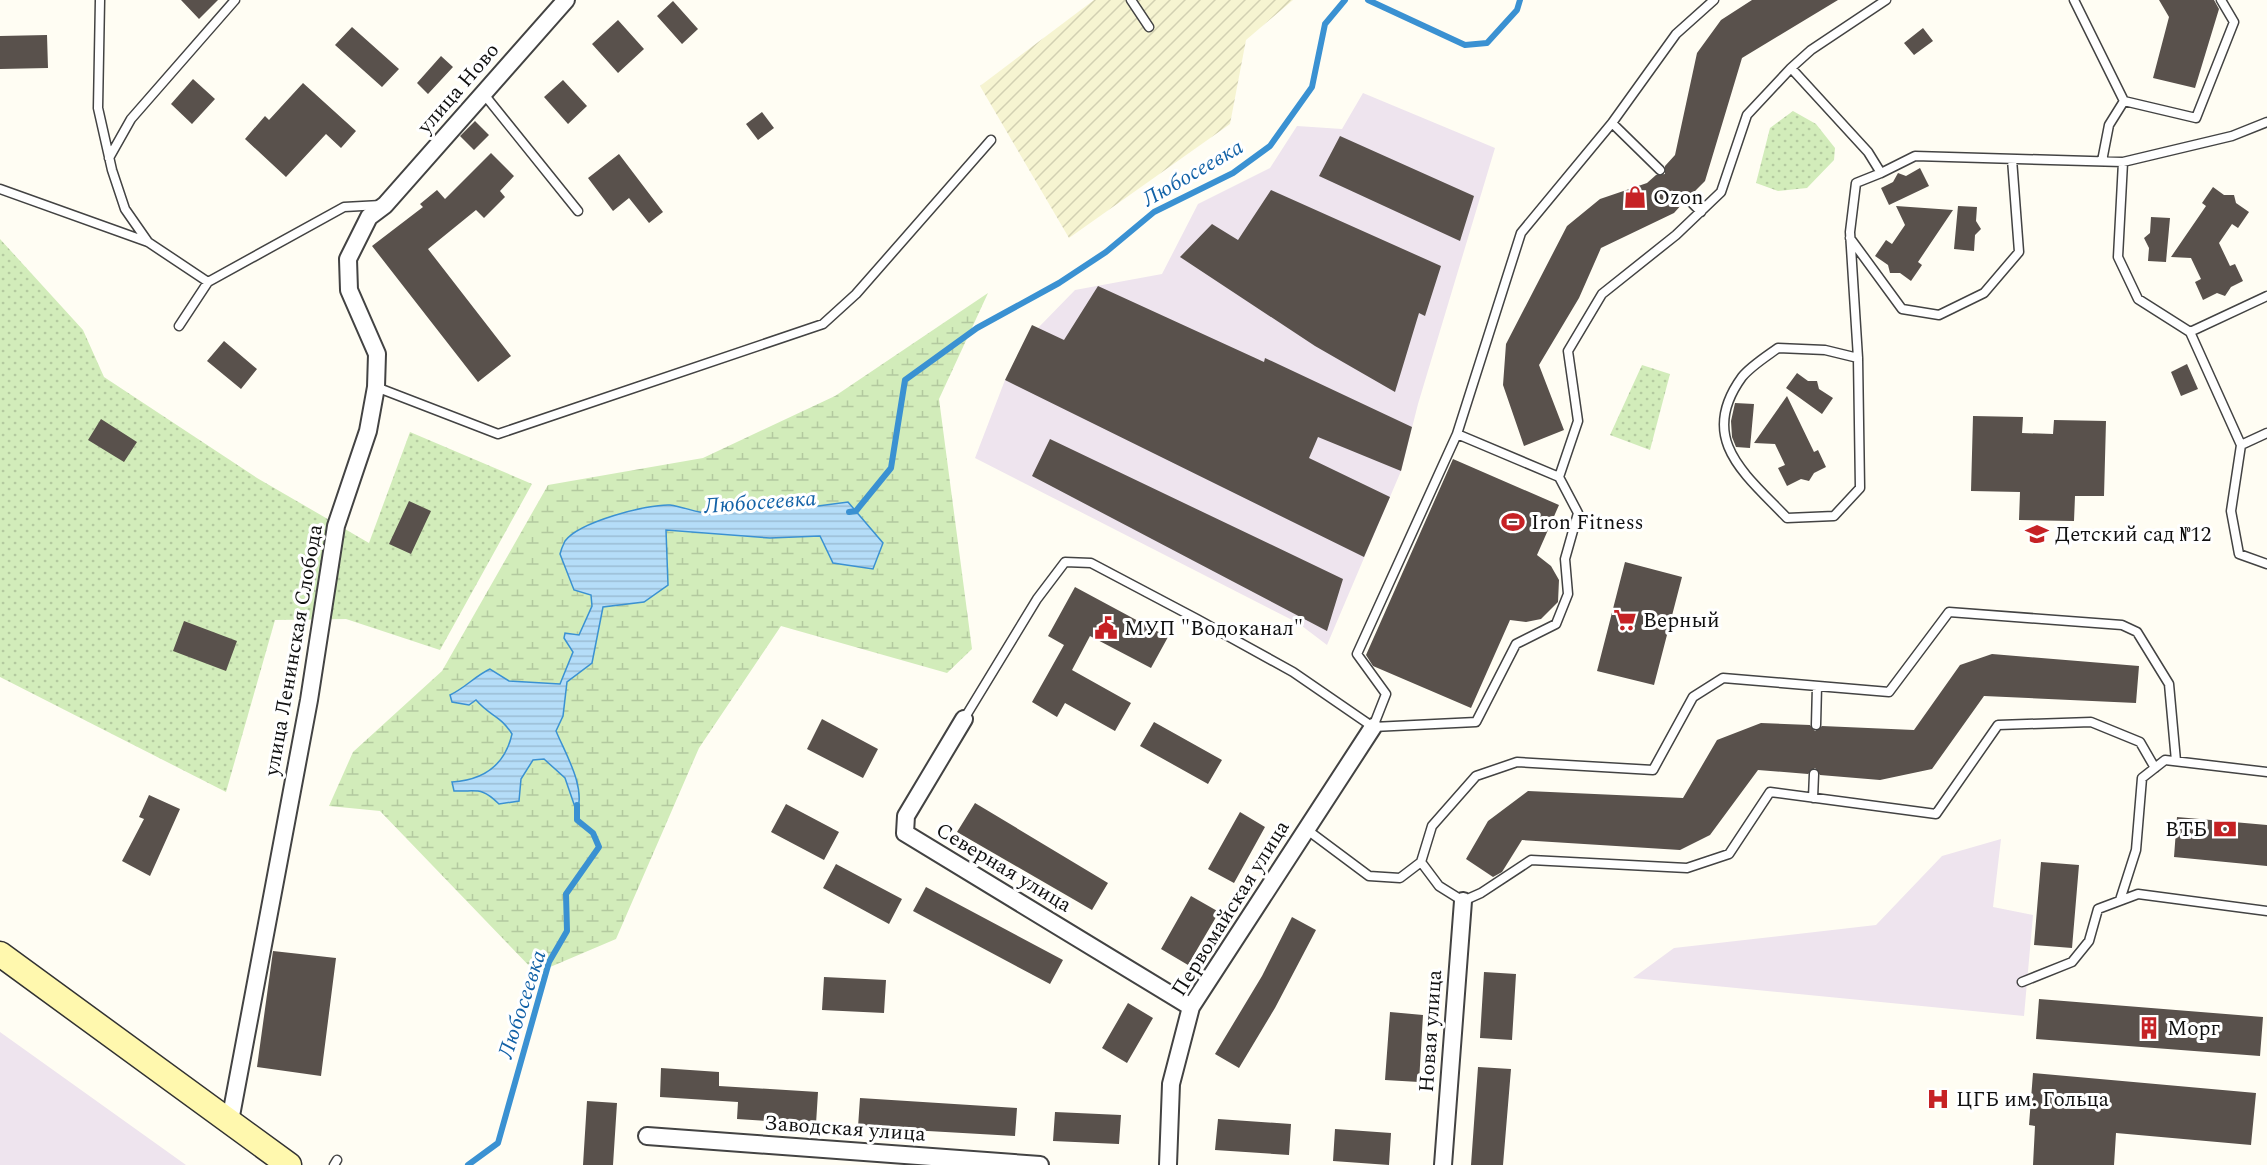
<svg xmlns="http://www.w3.org/2000/svg" width="2267" height="1165" font-family="Spectral,serif">
<style>
.industrial{fill:#eee4ee}
.farmland{fill:url(#farmland-furrows)}
.wetland{fill:url(#wetland-marsh)}
.park{fill:url(#park-dots)}
.water{fill:url(#water-rules);stroke:#3a91d2;stroke-width:1.5}
.lines{fill:none;stroke-linecap:round;stroke-linejoin:round}
.stream{stroke:#3a91d2;stroke-width:6}
.building{fill:#59514c}
.lane-casing{stroke:#434343;stroke-width:11}
.street-casing{stroke:#434343;stroke-width:20}
.secondary-casing{stroke:#323232;stroke-width:27}
.lane{stroke:#fff;stroke-width:8}
.street{stroke:#fff;stroke-width:16}
.secondary{stroke:#fff8ae;stroke-width:24}
.labels{text-anchor:middle;stroke-width:6;stroke-linejoin:round;paint-order:stroke}
.street-label{font-size:21px;fill:#101010;stroke:#fff}
.poi-label{font-size:21px;fill:#101010;stroke:#fff;text-anchor:start}
.water-label{font-size:22px;font-style:italic;fill:#1362a7;stroke:#fff}
</style>
<defs>
<pattern id="farmland-furrows" width="10" height="10" patternUnits="userSpaceOnUse" patternTransform="scale(1.5)"><rect width="10" height="10" fill="#f6f4d1"/><path d="M-1 1l2-2M0 10L10 0M9 11l2-2" fill="none" stroke="#d2d0b2"/></pattern>
<pattern id="wetland-marsh" width="20" height="14" patternUnits="userSpaceOnUse" patternTransform="scale(1.5)"><rect width="20" height="14" fill="#d2ecba"/><path d="M1 5h8M5 5V1M11 12h8M15 12V8" fill="none" stroke="#b3c99f"/></pattern>
<pattern id="park-dots" width="8" height="8" patternUnits="userSpaceOnUse" patternTransform="scale(1.5)"><rect width="8" height="8" fill="#d2ecba"/><path d="M2 2h.1M6 6h.1" fill="none" stroke="#b3c99f" stroke-width="1.8" stroke-linecap="round"/></pattern>
<pattern id="water-rules" width="6" height="5" patternUnits="userSpaceOnUse" patternTransform="scale(1.5)"><rect width="6" height="5" fill="#b5ddf8"/><path d="M0 2.5h6" fill="none" stroke="#9bbdd4"/></pattern>
</defs>
<rect width="100%" height="100%" fill="#fffdf3"/>
<path class="industrial" d="M1363 93 1495 148 1418 404 1401 471 1327 645 1298 623 975 458 1005 380 1037 329 1075 290 1162 274 1198 204 1270 168 1297 126 1342 129Z
M2001 839 1993 907 2033 915 2024 1016 1633 978 1674 948 1876 925 1942 856Z
M0 1032 186 1165H0Z"/>
<path class="farmland" d="M1094 0H1293L1246 40 1230 124 1069 238 980 86Z"/>
<path class="wetland" d="M988 293 939 399 972 649 947 673 781 626 699 748 616 939 536 973 380 811 329 806 353 752 442 671 548 485 703 458 835 396Z"/>
<path class="park" d="M1793 111 1816 124 1835 148 1834 160 1807 188 1778 191 1756 183 1770 128Z
M0 239 83 330 104 377 257 478 369 543 410 432 532 484 440 650 346 619 275 620 226 792 0 677Z
M1642 365 1670 374 1650 450 1610 435Z"/>
<path class="water" d="M799 501 818 506 848 502 883 543 873 569 833 563 820 536 770 538 666 530 668 585 644 602 603 607 592 663 567 682 563 716 556 731C566 755 586 787 577 813L565 778 544 759 533 760 521 779 519 801 499 804C481 786 477 792 454 791L452 782C483 780 505 765 512 734 500 715 491 717 476 700L469 705 452 702 450 695C465 688 475 676 490 669L509 681 560 684 573 652 564 638 565 633 579 635 592 606 591 595 574 590 560 554C561 550 563 545 565 541 579 522 647 504 670 505 684 507 697 513 712 514L724 504 741 508Z"/>
<g class="lines">
<path class="stream" d="M1368 0 1465 45 1487 43 1517 10 1520 0
M849 512 856 511 891 468 905 380 977 328 1059 283 1106 252 1154 212 1233 173 1270 146 1312 87 1325 24 1345 0
M468 1165 498 1143 549 962 567 931 566 894 599 847 593 833 577 820V805"/>
</g>
<path class="building" d="M181 0H218L199 19Z
M1752 0H1838L1742 58 1705 181 1692 194 1683 195V203L1674 213 1601 248 1579 298 1539 365 1564 430 1524 446 1503 385 1506 344 1567 226 1600 199 1647 183 1656 175 1665 174V166L1675 155 1697 53 1721 20Z
M2159 0H2214L2219 9 2195 88 2153 78 2169 17Z
M673 1 698 29 682 44 657 16Z
M618 20 644 49 618 73 592 44Z
M352 27 399 69 382 87 335 45Z
M1923 28 1933 41 1914 55 1904 43Z
M47 35 48 68 0 69V36Z
M441 56 453 67 428 94 417 83Z
M193 79 215 99 192 124 171 104Z
M563 80 587 106 568 124 544 97Z
M303 83 356 131 341 148 326 134 286 177 245 139 265 116 269 120Z
M762 112 774 128 758 140 746 124Z
M475 121 489 135 474 150 460 136Z
M1340 136 1474 196 1460 241 1319 176Z
M491 153 514 176 500 191 505 197 484 218 476 210 428 249 511 356 478 382 372 246 423 207 420 204 437 190 445 199Z
M619 154 663 212 649 223 629 198 613 211 588 178Z
M1920 168 1929 186 1889 205 1881 188 1893 182 1898 173 1906 176Z
M2213 187 2224 195H2234L2236 203 2249 212 2238 228 2232 224 2219 243 2230 266 2235 264 2243 281 2231 287 2225 296 2217 293 2203 300 2195 282 2201 279 2191 258 2171 257 2206 206 2202 203Z
M1271 190 1441 266 1425 316 1419 313 1395 392 1315 346 1180 257 1212 224 1238 240Z
M1896 206 1953 210 1918 262 1922 265 1911 281 1900 273H1890L1888 265 1875 256 1886 240 1892 244 1905 225Z
M1958 206 1977 207 1976 221 1981 229 1975 235 1974 251 1954 249Z
M2151 217 2170 218 2166 262 2148 261 2149 248 2144 238 2150 233Z
M1098 286 1264 362 1265 358 1412 427 1401 471 1318 437 1309 458 1390 497 1364 557 1005 380 1032 325 1064 340Z
M224 341 257 369 241 389 207 361Z
M2187 364 2198 389 2181 396 2171 372Z
M1797 373 1808 381H1817L1819 389 1833 398 1822 414 1786 388Z
M1787 396 1814 452 1818 450 1826 467 1814 473 1809 481 1801 479 1787 486 1778 468 1785 465 1775 444 1754 443Z
M1735 403 1754 404 1750 448 1736 447 1732 437 1731 421Z
M1973 416 2023 417 2022 433 2053 434 2054 420 2106 421 2104 496H2075L2074 521 2019 520 2020 492 1971 491Z
M101 419 137 442 124 462 88 440Z
M1050 439 1343 579 1327 631 1032 476Z
M1453 459 1559 505 1537 555 1551 566 1559 580 1558 602 1541 619 1526 622 1510 620 1471 708 1373 666 1366 655Z
M409 501 431 511 411 554 389 544Z
M1625 562 1682 577 1654 685 1597 671Z
M1075 587 1168 637 1151 668 1090 636 1072 670 1131 703 1115 731 1065 703 1057 717 1032 702 1064 645 1048 636Z
M184 621 237 641 226 671 173 651Z
M1992 654 2139 666 2136 703 1984 696 1932 769 1880 780 1820 775 1815 768 1808 774 1758 770 1710 835 1680 850 1522 840 1502 872 1493 877 1466 859 1488 821 1528 791 1683 798 1717 740 1761 723 1810 725 1815 731 1822 726 1914 730 1960 665Z
M822 719 878 749 863 778 807 749Z
M1154 722 1222 760 1208 784 1140 746Z
M149 795 180 809 150 876 122 861 144 819 139 817Z
M975 803 1108 883 1092 910 957 832Z
M786 804 839 832 824 860 771 832Z
M1240 812 1265 827 1234 883 1208 869Z
M2177 817 2267 825V866L2174 857Z
M2041 862 2079 865 2072 948 2034 945Z
M836 864 902 899 889 924 823 888Z
M926 887 1063 960 1050 984 913 911Z
M1191 896 1219 912 1188 965 1161 949Z
M1292 917 1316 930 1275 1008 1239 1068 1215 1054 1262 976Z
M273 951 336 958 321 1076 257 1067Z
M1484 972 1516 974 1512 1040 1480 1038Z
M824 977 886 980 884 1013 822 1010Z
M2039 999 2263 1017 2260 1056 2036 1039Z
M1128 1003 1153 1018 1127 1063 1102 1048Z
M1390 1012 1423 1015 1419 1082 1385 1080Z
M1478 1067 1511 1069 1503 1165H1471Z
M661 1068 719 1072V1086L818 1092 816 1124 737 1119 738 1102 660 1097Z
M2033 1073 2256 1093 2251 1145 2116 1133 2114 1165H2033L2035 1126 2029 1125Z
M860 1098 1017 1108 1015 1136 858 1127Z
M587 1101 617 1103 613 1165H583Z
M1055 1112 1121 1115 1119 1144 1053 1141Z
M1218 1119 1291 1124 1289 1155 1215 1150Z
M1335 1129 1391 1133 1389 1165 1333 1161Z"/>
<g class="lines">
<g class="lane-casing">
<path id="lane" d="M100 0 98 108 112 170 125 209 148 242
M1131 0 1149 27
M2074 0 2124 101 2196 118 2234 22 2221 0
M1791 68 1868 152 1881 173 1915 156 2123 162 2232 136 2267 122
M483 93 578 211
M1612 123 1660 170
M109 158 131 119 235 0
M2102 161 2109 125 2124 101
M2123 162 2118 257 2138 299 2190 332 2241 445 2267 433
M0 189 148 242 208 282 344 207 381 205
M1688 199 1701 212
M1850 238 1902 309 1939 315 1984 293 2019 252 2012 159
M179 326 208 282
M2190 332 2267 296
M1858 358 1825 350 1778 348C1767 356 1751 366 1742 377 1697 439 1745 474 1787 518L1834 516 1860 488 1858 358 1850 232 1856 183 1881 173
M376 387 498 434 823 324 856 294 991 140
M1457 434 1559 477 1578 513 1565 559 1568 594 1556 624 1516 644 1476 722 1373 727 1386 694 1357 654 1457 434 1521 233 1612 123 1676 34 1714 0
M2241 445 2231 511 2239 554 2267 564
M1559 477 1578 421 1568 351 1602 294 1676 235 1721 192 1747 115 1791 68 1811 50 1886 0
M964 719 1037 599 1065 562 1091 563 1197 619 1293 672 1373 727
M1816 725 1817 686
M2155 768 2140 742 2091 722 1998 725 1936 814 1770 792 1729 854 1687 868 1531 860 1481 893 1463 901 1439 886 1421 862 1432 826 1476 776 1517 762 1653 770 1693 697 1723 678 1889 692 1949 612 2122 625 2137 632 2169 684 2176 761
M1813 798 1814 774
M1306 829 1369 876 1400 878 1421 862
M2120 900 2136 850 2142 778 2165 760 2267 772
M2022 982 2072 962 2089 941 2098 909 2138 894 2267 911
M334 1165 337 1160"/>
</g>
<g class="street-casing">
<path id="street" d="M964 719 906 816 905 833 1191 1007
M230 1121 309 700 336 526 368 431 376 387 377 354 349 290 348 259 369 217 385 205 566 0
M647 1136 1040 1165
M1168 1165 1171 1084 1191 1007 1373 727
M1443 1165 1463 901"/>
</g>
<g class="secondary-casing">
<path id="secondary" d="M0 954 289 1165"/>
</g>
<use href="#lane" class="lane"/>
<use href="#street" class="street"/>
<use href="#secondary" class="secondary"/>
</g>
<defs>
<g id="shop-bare" transform="scale(1.8)"><path d="M-5-2.5h2.3a2.7 3.5 0 0 1 5.4 0H5L5.5 6h-11ZM-1.5-2.5h3a1.5 2.3 0 0 0-3 0Z" fill="#c62225" stroke="#fff" stroke-width="2.5" paint-order="stroke"/></g>
<g id="stadium-bare" transform="scale(1.8)"><path d="M0-5a6.5 5 0 1 0 0 10a6.5 5 0 1 0 0-10ZM-3.5-1.8h7v3.6h-7Z" fill="#c62225" stroke="#fff" stroke-width="2.5" paint-order="stroke"/></g>
<g id="school-bare" transform="scale(1.8)"><path d="M0-5L7-2L0 1L-7-2ZM-4 1L0 2.5L4 1V4Q0 6-4 4Z" fill="#c62225" stroke="#fff" stroke-width="2.5" paint-order="stroke"/></g>
<g id="supermarket-bare" transform="scale(1.8)"><path d="M-6-5.5h2.5l.6 2H6L4.5 2H-2.5L-4.4-4H-6ZM-1.5 3.2a1.3 1.3 0 1 0 .1 0ZM3 3.2a1.3 1.3 0 1 0 .1 0Z" fill="#c62225" stroke="#fff" stroke-width="2.5" paint-order="stroke"/></g>
<g id="civic-bare" transform="scale(1.8)"><path d="M-.6-6.5H3V-4.5H.6V-3L4-1V1h2V6H-6V1h2V-1L-.6-3ZM-1.2 2.5V6h2.4V2.5Z" fill="#c62225" stroke="#fff" stroke-width="2.5" paint-order="stroke"/></g>
<g id="bank-bare" transform="scale(1.8)"><path d="M-6-4H6V4H-6ZM0-2.3a2.3 2.3 0 1 0 0 4.6a2.3 2.3 0 1 0 0-4.6Z" fill="#c62225" stroke="#fff" stroke-width="2.5" paint-order="stroke"/></g>
<g id="building-bare" transform="scale(1.8)"><path d="M-4-6H4V6H1V3H-1V6H-4ZM-2.5-4.3h1.7v1.8h-1.7ZM.8-4.3h1.7v1.8H.8ZM-2.5-1h1.7V.8h-1.7ZM.8-1h1.7V.8H.8Z" fill="#c62225" stroke="#fff" stroke-width="2.5" paint-order="stroke"/></g>
<g id="hospital-bare" transform="scale(1.8)"><path d="M-5-5h3v3.5h4V-5h3V5h-3V1.5h-4V5h-3Z" fill="#c62225" stroke="#fff" stroke-width="2.5" paint-order="stroke"/></g>
</defs>
<g fill-rule="evenodd">
<use href="#shop-bare" x="1635" y="197"/>
<use href="#stadium-bare" x="1513" y="522"/>
<use href="#school-bare" x="2037" y="534"/>
<use href="#supermarket-bare" x="1625" y="620"/>
<use href="#civic-bare" x="1106" y="628"/>
<use href="#bank-bare" x="2225" y="829"/>
<use href="#building-bare" x="2149" y="1028"/>
<use href="#hospital-bare" x="1938" y="1099"/>
</g>
<g class="labels">
<g class="street-label">
<text transform="translate(458 88) rotate(-49)" y="7">улица Ново</text>
<text transform="translate(293 650) rotate(-80)" y="7">улица Ленинская Слобода</text>
<text transform="translate(1004 867) rotate(31)" y="7">Северная улица</text>
<text transform="translate(1230 908) rotate(-58)" y="7">Первомайская улица</text>
<text transform="translate(1430 1031) rotate(-86)" y="7">Новая улица</text>
<text transform="translate(845 1128) rotate(4)" y="7">Заводская улица</text>
</g>
<g class="poi-label">
<text x="1653" y="204">Ozon</text>
<text x="1531" y="529">Iron Fitness</text>
<text x="2055" y="541">Детский сад №12</text>
<text x="1643" y="627">Верный</text>
<text x="1124" y="635">МУП "Водоканал"</text>
<text x="2207" y="836" text-anchor="end">ВТБ</text>
<text x="2167" y="1035">Морг</text>
<text x="1956" y="1106">ЦГБ им. Гольца</text>
</g>
<g class="water-label">
<text transform="translate(1192 172) rotate(-30)" y="8">Любосеевка</text>
<text transform="translate(760 501) rotate(-4)" y="8">Любосеевка</text>
<text transform="translate(521 1004) rotate(-72)" y="8">Любосеевка</text>
</g>
</g>
</svg>
